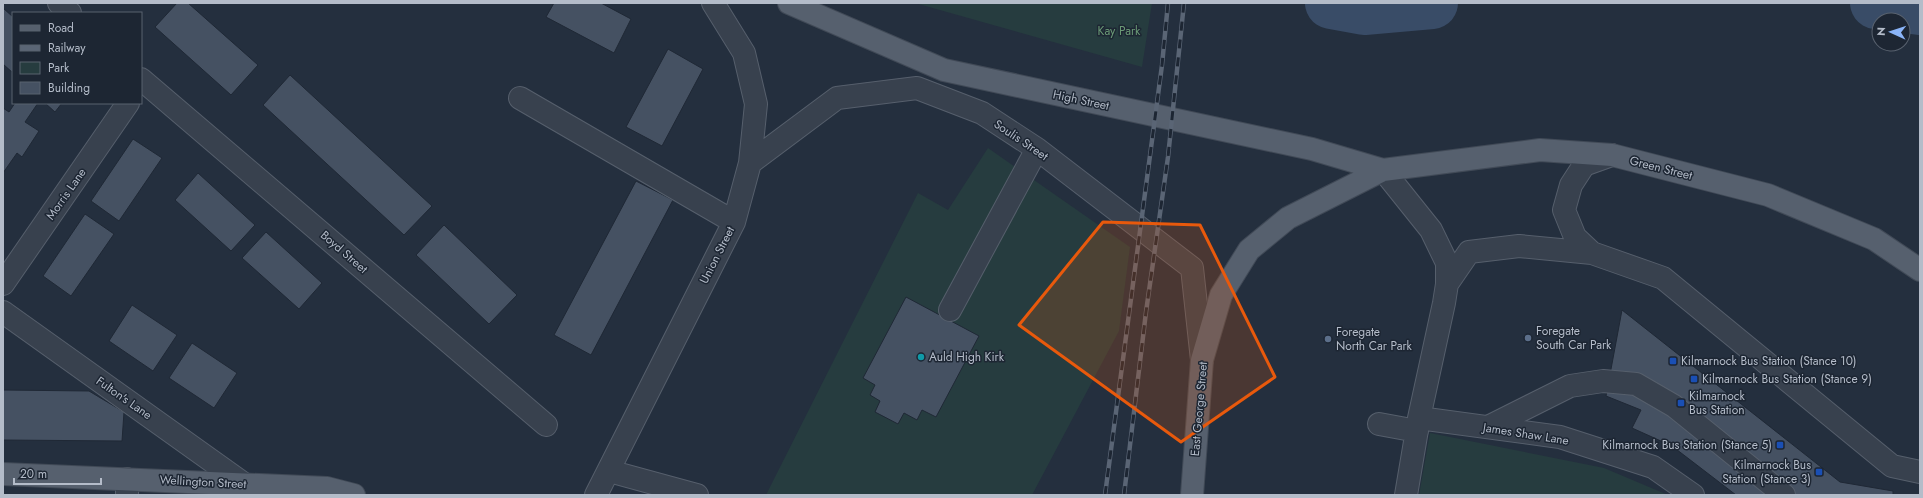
<svg xmlns="http://www.w3.org/2000/svg" width="1923" height="498" font-family="Jost,sans-serif">
<style>
.green{fill:#263c3f}
.lines{fill:none;stroke-linecap:round;stroke-linejoin:round}
.river{stroke:#394c67;stroke-width:52}
.building{fill:#455162;stroke:#1f2835}
.minor-casing{stroke:#565f6c;stroke-width:24}
.major-casing{stroke:#414a57;stroke-width:24}
.minor{stroke:#38414e;stroke-width:22}
.major{stroke:#56606e;stroke-width:22}
.rail-casing{stroke:#5a6575;stroke-width:4.5}
.rail{stroke:#1d2633;stroke-width:3;stroke-dasharray:9;stroke-linecap:butt}
.marked{fill:#e8590c;fill-opacity:0.2;stroke:#e8590c;stroke-width:3;stroke-linejoin:round}
.service-dot{fill:#5c6f8a;stroke:#1d2633;stroke-width:1.5}
.culture-dot{fill:#0f9aa8;stroke:#1d2633;stroke-width:1.5}
.transit-dot{fill:#1a4fb4;stroke:#1d2633;stroke-width:1.5}
.labels{text-anchor:middle;stroke-width:3;stroke-linejoin:round;paint-order:stroke}
.park-label{font-size:12px;fill:#6b9a76;stroke:#1d2633}
.street-label{font-size:12px;fill:#b4bcc9;stroke:#1d2633}
.poi-label{font-size:12px;fill:#b4bcc9;stroke:#1d2633;text-anchor:start}
</style>
<rect width="100%" height="100%" fill="#242f3e"/>
<path class="green" d="M915 3H1152L1142 67Z
M988 148 1130 247 1119 331 1032 495H766L918 193 948 210Z
M1430 433 1604 468 1668 495H1419Z"/>
<g class="lines">
<path class="river" d="M1331 3 1364 9 1432 3
M1876 3 1920 9"/>
</g>
<path class="building" d="M177 3H188L258 65 231 95 155 27Z
M554 3H601L631 19 614 53 546 17Z
M3 8 13 17V73L3 64Z
M668 49 703 69 662 146 626 127Z
M290 75 432 206 404 235 263 105Z
M15 103H38L25 122 39 131 22 157 17 153 3 173V108L9 112Z
M45 103H62L55 112Z
M133 139 162 158 119 221 91 201Z
M198 173 255 225 231 251 175 200Z
M636 181 673 200 591 355 554 335Z
M85 214 114 234 71 296 43 276Z
M444 225 517 295 489 324 416 255Z
M266 232 322 283 299 309 242 258Z
M906 297 979 336 936 417 922 410 917 420 904 413 898 424 875 412 880 401 870 395 875 385 863 378Z
M132 305 177 335 153 371 109 341Z
M1622 310 1840 482 1893 491V495H1736L1672 446 1632 428 1641 410 1606 396Z
M192 343 237 373 214 408 169 378Z
M3 390 89 391 124 412 122 441 3 440Z"/>
<g class="lines">
<g class="minor-casing">
<path id="minor" d="M59 3 70 13
M141 79 546 425
M520 98 734 222
M1612 155 1584 165 1571 185 1564 210 1575 237 1592 253 1663 278 1892 466 1920 472
M750 163 837 98 917 88 982 113 1037 149 1192 268 1202 360
M1383 170 1431 230 1447 263V284L1444 303 1419 418 1406 495
M3 284 128 103
M1447 284 1469 252 1519 246 1592 253
M950 310 1037 149
M3 312 244 484
M1419 418 1560 437 1653 467 1693 495
M1379 424 1417 431
M1488 427 1570 386 1603 381 1636 384 1674 406 1784 495
M609 471 697 495
M127 479V495
M596 495 734 222 750 163 756 104 744 53 713 3"/>
</g>
<g class="major-casing">
<path id="major" d="M789 3 944 70 1312 149 1383 170
M3 474 327 488 354 495
M1192 495 1202 360 1221 295 1249 250 1288 218 1383 170 1540 150 1612 155 1768 195 1874 239 1920 270"/>
</g>
<use href="#minor" class="minor"/>
<use href="#major" class="major"/>
<g class="rail-casing">
<path id="rail" d="M1105 495 1162 65 1168 3
M1124 495 1146 312 1168 157 1184 3"/>
</g>
<use href="#rail" class="rail"/>
</g>
<path class="marked" d="M1103 222 1200 225 1275 377 1181 442 1019 325Z"/>
<g class="service-dot">
<circle cx="1528" cy="338" r="4"/>
<circle cx="1328" cy="339" r="4"/>
</g>
<circle class="culture-dot" cx="921" cy="357" r="4"/>
<g class="transit-dot">
<rect x="1669" y="357" width="8" height="8" rx="2"/>
<rect x="1690" y="375" width="8" height="8" rx="2"/>
<rect x="1677" y="399" width="8" height="8" rx="2"/>
<rect x="1776" y="441" width="8" height="8" rx="2"/>
<rect x="1815" y="468" width="8" height="8" rx="2"/>
</g>
<g class="labels">
<g class="park-label">
<text x="1119" y="35">Kay Park</text>
</g>
<g class="street-label">
<text transform="translate(1081 100) rotate(12)" y="4">High Street</text>
<text transform="translate(1021 140) rotate(34)" y="4">Soulis Street</text>
<text transform="translate(1661 168) rotate(14)" y="4">Green Street</text>
<text transform="translate(66 194) rotate(-55)" y="4">Morris Lane</text>
<text transform="translate(344 252) rotate(41)" y="4">Boyd Street</text>
<text transform="translate(717 255) rotate(-63)" y="4">Union Street</text>
<text transform="translate(124 398) rotate(35)" y="4">Fulton's Lane</text>
<text transform="translate(1199 409) rotate(-85)" y="4">East George Street</text>
<text transform="translate(1526 434) rotate(9)" y="4">James Shaw Lane</text>
<text transform="translate(203 482) rotate(3)" y="4">Wellington Street</text>
</g>
<g class="poi-label">
<text x="1536" y="335">Foregate<tspan x="1536" dy="14">South Car Park</tspan></text>
<text x="1336" y="336">Foregate<tspan x="1336" dy="14">North Car Park</tspan></text>
<text x="929" y="361">Auld High Kirk</text>
<text x="1681" y="365">Kilmarnock Bus Station (Stance 10)</text>
<text x="1702" y="383">Kilmarnock Bus Station (Stance 9)</text>
<text x="1689" y="400">Kilmarnock<tspan x="1689" dy="14">Bus Station</tspan></text>
<text x="1772" y="449" text-anchor="end">Kilmarnock Bus Station (Stance 5)</text>
<text x="1811" y="469" text-anchor="end">Kilmarnock Bus<tspan x="1811" dy="14">Station (Stance 3)</tspan></text>
</g>
</g>
<rect width="1923" height="498" fill="none" stroke="#b4bcc9" stroke-width="8"/>
<rect x="12" y="12" width="130" height="92" fill="#1d2633" stroke="#59626f"/>
<rect x="20" y="25" width="20" height="6" fill="#56606e" stroke="#59626f"/>
<text x="48" y="32" font-size="12" fill="#b4bcc9">Road</text>
<rect x="20" y="45" width="20" height="6" fill="#5a6575" stroke="#59626f"/>
<text x="48" y="52" font-size="12" fill="#b4bcc9">Railway</text>
<rect x="20" y="62" width="20" height="12" fill="#263c3f" stroke="#59626f"/>
<text x="48" y="72" font-size="12" fill="#b4bcc9">Park</text>
<rect x="20" y="82" width="20" height="12" fill="#455162" stroke="#59626f"/>
<text x="48" y="92" font-size="12" fill="#b4bcc9">Building</text>
<g transform="translate(1891 32) rotate(273)"><circle r="19" fill="#1d2633" stroke="#59626f"/>
<path d="M0-3L7 15L0 10L-7 15Z" fill="#8ab4f8"/>
<text y="-6" font-size="11" font-weight="bold" text-anchor="middle" fill="#b4bcc9">N</text>
</g>
<path d="M14 478v6h87v-6" fill="none" stroke="#b4bcc9" stroke-width="2"/>
<text x="20" y="478" font-size="12" fill="#b4bcc9" stroke="#1d2633" stroke-width="3" paint-order="stroke">20 m</text>
</svg>
